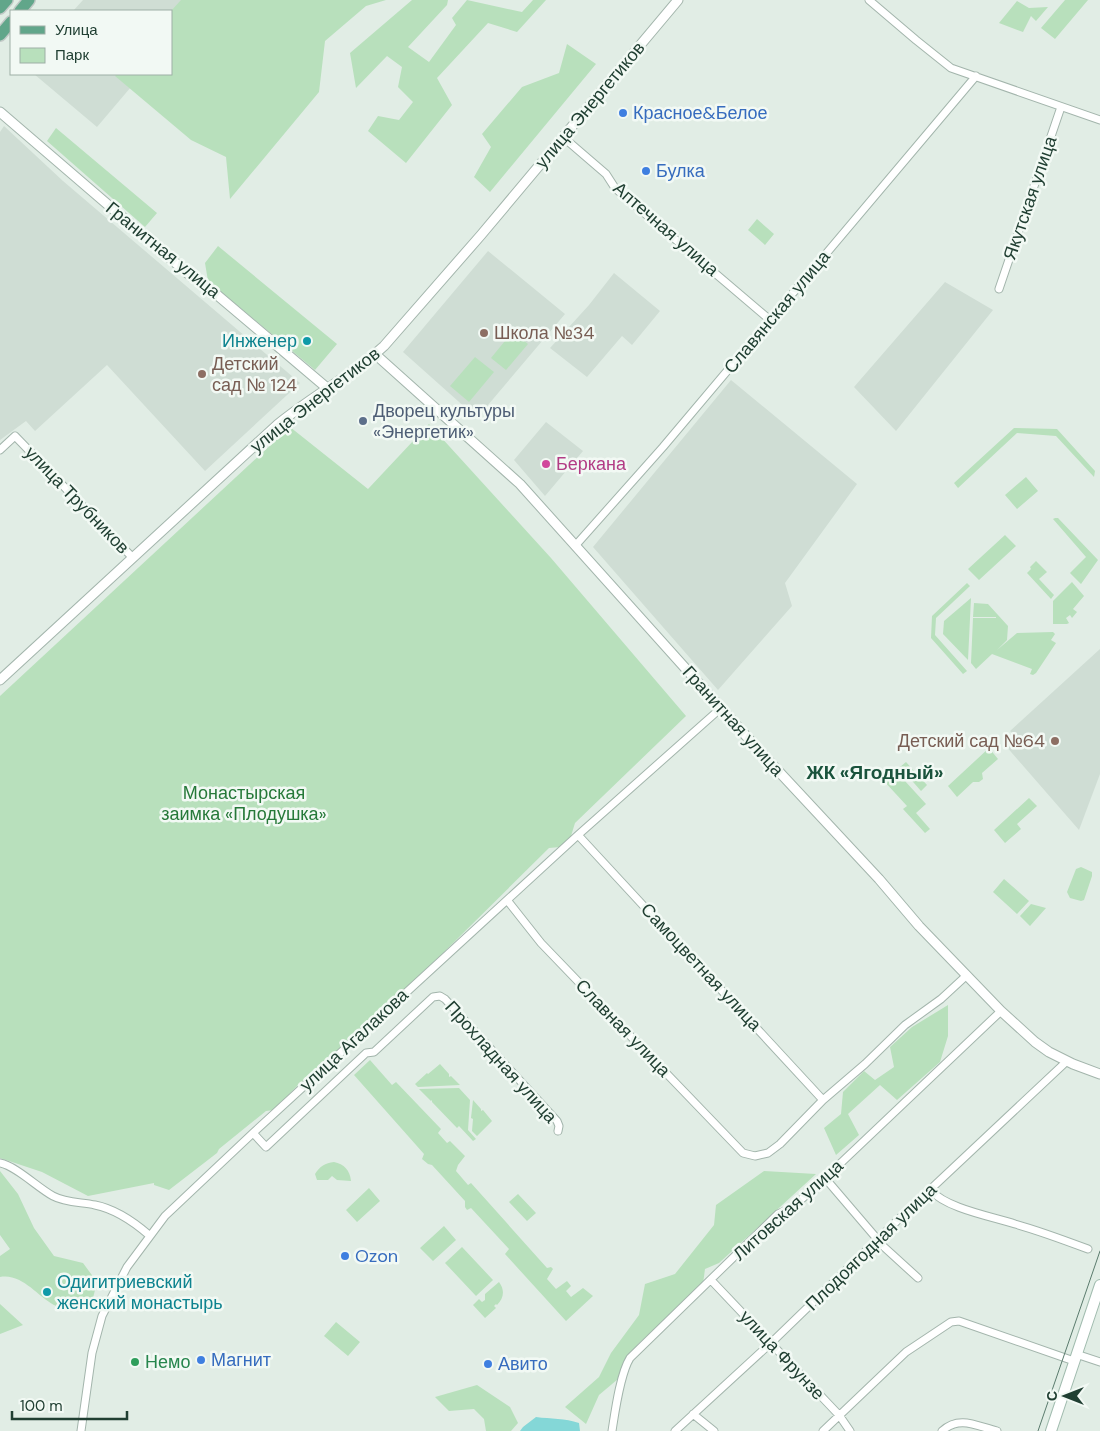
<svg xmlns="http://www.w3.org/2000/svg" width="1100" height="1431" font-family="'DM Sans',sans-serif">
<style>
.built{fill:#cfddd4}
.green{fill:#b8e0bc}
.water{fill:#84d7d7}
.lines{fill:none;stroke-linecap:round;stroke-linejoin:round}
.minor-casing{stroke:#a3b5ac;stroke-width:9}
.tertiary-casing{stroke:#a3b5ac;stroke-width:11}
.secondary-casing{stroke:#a1bcaf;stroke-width:12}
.primary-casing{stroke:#c1c9c6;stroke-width:14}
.minor{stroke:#fff;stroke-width:7}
.tertiary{stroke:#fff;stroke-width:9}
.secondary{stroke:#fff;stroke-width:10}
.primary{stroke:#61a68a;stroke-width:11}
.tram{stroke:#5a7b6d;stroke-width:1}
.shop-dot{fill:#3f7fe0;stroke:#f2f9f4;stroke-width:2}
.education-dot{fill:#8d6e63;stroke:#f2f9f4;stroke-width:2}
.culture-dot{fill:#0f9aa8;stroke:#f2f9f4;stroke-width:2}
.service-dot{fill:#5c6f8a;stroke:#f2f9f4;stroke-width:2}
.hotel-dot{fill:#d1479c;stroke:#f2f9f4;stroke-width:2}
.leisure-dot{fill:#2e9e5b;stroke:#f2f9f4;stroke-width:2}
.labels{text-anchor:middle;stroke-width:5;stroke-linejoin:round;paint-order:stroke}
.street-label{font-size:18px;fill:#203f32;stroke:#f2f9f4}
.shop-label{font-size:18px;fill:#366cbe;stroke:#f2f9f4;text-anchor:start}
.education-label{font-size:18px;fill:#785e54;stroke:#f2f9f4;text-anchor:start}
.culture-label{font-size:18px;fill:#0d838f;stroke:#f2f9f4;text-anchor:end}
.service-label{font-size:18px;fill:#4e5e75;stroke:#f2f9f4;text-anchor:start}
.hotel-label{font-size:18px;fill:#b23c85;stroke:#f2f9f4;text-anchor:start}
.park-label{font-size:18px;fill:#267939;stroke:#f2f9f4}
.leisure-label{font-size:18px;fill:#27864d;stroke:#f2f9f4;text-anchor:start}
.neighbourhood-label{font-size:19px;font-weight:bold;fill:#1a533c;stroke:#f2f9f4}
</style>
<rect width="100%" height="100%" fill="#e1ede5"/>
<path class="built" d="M83 0H205L171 40V11H73Z
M34 74H142L97 127Z
M4 126 63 181 300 383 205 471 107 365 35 431 26 421 0 440V132Z
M488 251 565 314 477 418 403 352Z
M614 273 660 311 632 345 622 336 587 377 550 348 589 305Z
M945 282 993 310 896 431 854 387Z
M731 380 857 484 785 583 792 606 718 690 593 547Z
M546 422 583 451 545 496 514 460Z
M1100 649V774L1079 830 1005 745 1015 736 1010 731Z"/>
<path class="green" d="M181 0H386L366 6 325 41 319 92 230 199 226 157 191 140 115 76 117 74H171V11Z
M412 0H448L447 5 408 47 429 62 456 25 452 18 467 0 522 12 533 0H546L517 32 488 23 437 78 452 105 406 163 368 131 378 116 399 120 413 102 398 87 402 67 387 56 356 88 350 53Z
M1065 0H1088L1055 39 1041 28Z
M1017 1 1029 8 1048 7 1036 21 1031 16 1023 32 999 23Z
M567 44 596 64 490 192 474 177 491 147 482 134 522 87 559 73Z
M56 128 157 213 145 227 47 141Z
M757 219 774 234 765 245 748 230Z
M218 246 337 344 315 370 208 281 205 263Z
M513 331 528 344 506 370 491 358Z
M475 357 494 372 469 402 450 386Z
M429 424 551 558 686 716 575 823 571 836 560 847 549 848 443 953 334 1055 299 1084 274 1110 266 1111 219 1149 217 1153 169 1190 154 1185V1183L88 1196 42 1172 0 1158V696L290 427 368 489Z
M1014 428 1057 429 1095 471 1094 477 1056 436 1017 433 958 488 954 483Z
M1026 477 1038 491 1017 509 1005 495Z
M1055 518H1058L1098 560 1081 584 1070 573 1086 557 1053 519Z
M1005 535 1016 546 979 580 968 569Z
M1036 561 1047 572 1039 579 1054 595 1051 599 1027 573 1031 569 1030 567Z
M1072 582 1084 596 1073 609 1077 612 1072 618 1070 615 1066 618 1069 623 1067 624H1053V601Z
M967 583 970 586 936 618 935 635 967 671 963 674 931 638 932 616Z
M971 598 968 660 943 634 944 621Z
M974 603 988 604 1008 626 1007 640 997 650 1017 633 1053 632 1055 634 1051 640 1056 643 1036 673 1033 675 1030 674 1032 669 992 654 976 669 971 663 973 618H996V617H973Z
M989 748 998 759 982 773 983 779 979 782H973L957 797 948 786Z
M906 762 927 785 921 791 900 767Z
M894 769 926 804 916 813 930 829 925 833 903 809 907 806 883 780Z
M1029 798 1037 806 1017 824 1021 829 1005 843 994 830Z
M1081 867 1092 872V876L1084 900 1081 901 1070 898 1067 892 1076 869Z
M1004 879 1029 901 1017 914 993 892Z
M1031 904 1046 908 1030 926 1020 916Z
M948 1005V1036L940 1062 897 1100 880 1085 848 1114 859 1135 836 1155 824 1128 841 1114 843 1092 864 1071 875 1080 894 1067 890 1047 912 1027Z
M370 1060 392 1085 396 1082 441 1129 438 1133 447 1143 450 1141 465 1156 458 1165 456 1171 468 1185 471 1183 547 1268 551 1267 553 1269 547 1279 556 1289 567 1281 571 1286 566 1291 571 1297 583 1288 593 1296 566 1321 505 1254 509 1249 471 1208 467 1210 465 1207V1201L432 1165 428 1164 422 1159 424 1154 354 1075Z
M440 1064 449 1074V1077L451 1076 460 1085 418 1087 415 1084 427 1073 428 1074Z
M459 1088 470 1100 468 1130 476 1139 473 1141 459 1126 457 1128 432 1102V1100L431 1101 419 1089Z
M473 1100 481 1109V1111L483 1110 492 1121 477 1136 472 1131 473 1119 471 1118Z
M334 1162C344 1164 350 1170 351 1181L337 1180 332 1176 328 1180H317L315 1174C320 1166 325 1163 334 1162Z
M0 1171 18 1194 34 1228 54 1256 83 1263 97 1282 92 1302 73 1311C67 1309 60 1308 54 1305 37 1296 22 1273 0 1277V1256L10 1249 0 1235Z
M764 1171 816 1174 719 1263 705 1269 703 1284 638 1344 618 1379 599 1395 586 1424 565 1407 599 1377 611 1353 639 1315 645 1284 675 1274 714 1225 716 1205Z
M369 1188 380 1201 357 1222 346 1210Z
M518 1194 536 1213 527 1221 509 1202Z
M444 1226 456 1240 433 1261 420 1248Z
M462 1247 493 1280 476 1296 445 1263Z
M499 1282C505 1290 504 1298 497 1305L496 1304 494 1306 496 1308 485 1318 473 1305 479 1299 482 1302 485 1300V1294Z
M0 1304 23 1325 0 1334Z
M336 1322 360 1342 348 1356 324 1336Z
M477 1385 510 1407 518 1423 511 1431H486L484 1419 474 1409 449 1411 435 1397Z"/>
<path class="water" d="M536 1417C551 1419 565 1418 579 1423L580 1431H520L523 1427Z"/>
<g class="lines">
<g class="minor-casing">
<path id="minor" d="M869 0 916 40 951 68 1100 120
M563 137 606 174 615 188 770 320
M999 289 1061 107
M0 450 15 436 133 558
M575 546 663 447 976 76
M578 835 823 1100
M507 900 541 943 743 1153 755 1156 768 1153 780 1144 823 1100 865 1064 905 1025 941 999 967 975
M253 1133 266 1147 366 1053 374 1052 433 997 440 996 445 999 557 1121 559 1126 558 1131
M0 1163C16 1166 38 1188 53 1196 66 1203 81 1202 95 1205 115 1209 134 1222 149 1235
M825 1178 884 1247 918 1278
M930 1190C948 1209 990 1216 1015 1224 1040 1231 1064 1240 1088 1249
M711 1280 839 1415 850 1431
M1076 1354 1100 1362
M693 1414 714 1431
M81 1431 92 1353 102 1316 127 1267 165 1216 253 1133 578 835 721 708
M612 1431C615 1412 620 1374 630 1358L778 1214 793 1207 825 1178 1001 1011
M675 1431 772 1342 902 1216 1067 1061
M823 1431 906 1352 951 1322 959 1321 1074 1361
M942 1431C959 1415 977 1426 997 1431"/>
</g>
<g class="tertiary-casing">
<path id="tertiary" d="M0 112 192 277 203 283 327 388
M375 354 520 484 756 747 879 879 919 926 1001 1011 1035 1042 1049 1052 1073 1064 1100 1074
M0 680 277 425C311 397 351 376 384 346L481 235 678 0"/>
</g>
<g class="secondary-casing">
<path id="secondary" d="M1051 1431 1100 1285"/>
</g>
<g class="primary-casing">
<path id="primary" d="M0 8 7 0
M20 11 29 0
M0 35 11 22"/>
</g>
<use href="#minor" class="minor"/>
<use href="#tertiary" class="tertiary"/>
<use href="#secondary" class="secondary"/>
<use href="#primary" class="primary"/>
<path class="tram" d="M1038 1431 1100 1251"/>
</g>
<g class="shop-dot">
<circle cx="623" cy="113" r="5"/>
<circle cx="646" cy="171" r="5"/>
<circle cx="345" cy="1256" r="5"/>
<circle cx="201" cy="1360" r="5"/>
<circle cx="488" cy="1364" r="5"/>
</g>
<g class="education-dot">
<circle cx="484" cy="333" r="5"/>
<circle cx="202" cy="374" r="5"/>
<circle cx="1055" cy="741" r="5"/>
</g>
<g class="culture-dot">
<circle cx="307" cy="341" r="5"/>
<circle cx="47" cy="1292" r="5"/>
</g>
<circle class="service-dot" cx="363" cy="421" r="5"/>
<circle class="hotel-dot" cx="546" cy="464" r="5"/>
<circle class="leisure-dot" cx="135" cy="1362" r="5"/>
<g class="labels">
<g class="street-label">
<text transform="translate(590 105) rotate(-50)" y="6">улица Энергетиков</text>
<text transform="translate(1030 198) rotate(-71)" y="6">Якутская улица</text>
<text transform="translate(666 229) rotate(41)" y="6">Аптечная улица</text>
<text transform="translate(163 250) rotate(39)" y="6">Гранитная улица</text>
<text transform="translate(777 312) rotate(-50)" y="6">Славянская улица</text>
<text transform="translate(315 400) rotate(-38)" y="6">улица Энергетиков</text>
<text transform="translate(77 500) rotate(46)" y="6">улица Трубников</text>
<text transform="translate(733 721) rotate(48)" y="6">Гранитная улица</text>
<text transform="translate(701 967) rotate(47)" y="6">Самоцветная улица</text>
<text transform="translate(623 1028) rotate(46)" y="6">Славная улица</text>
<text transform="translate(354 1040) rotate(-43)" y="6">улица Агалакова</text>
<text transform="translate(501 1062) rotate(48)" y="6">Прохладная улица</text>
<text transform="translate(788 1210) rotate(-42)" y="6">Литовская улица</text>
<text transform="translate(871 1247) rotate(-44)" y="6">Плодоягодная улица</text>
<text transform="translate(782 1355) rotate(47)" y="6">улица Фрунзе</text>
</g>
<g class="shop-label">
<text x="633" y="119">Красное&amp;Белое</text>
<text x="656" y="177">Булка</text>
<text x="355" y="1262">Ozon</text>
<text x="211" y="1366">Магнит</text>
<text x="498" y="1370">Авито</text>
</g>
<g class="education-label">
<text x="494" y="339">Школа №34</text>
<text x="212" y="370">Детский<tspan x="212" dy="21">сад № 124</tspan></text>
<text x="1045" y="747" text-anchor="end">Детский сад №64</text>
</g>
<g class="culture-label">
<text x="297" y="347">Инженер</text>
<text x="57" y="1288" text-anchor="start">Одигитриевский<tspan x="57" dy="21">женский монастырь</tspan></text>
</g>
<g class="service-label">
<text x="373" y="417">Дворец культуры<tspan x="373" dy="21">«Энергетик»</tspan></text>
</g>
<g class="hotel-label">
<text x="556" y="470">Беркана</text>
</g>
<g class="park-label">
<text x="244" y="799">Монастырская<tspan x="244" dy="21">заимка «Плодушка»</tspan></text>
</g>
<g class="leisure-label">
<text x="145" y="1368">Немо</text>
</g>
<g class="neighbourhood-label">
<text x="875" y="779">ЖК «Ягодный»</text>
</g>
</g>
<rect x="10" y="10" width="162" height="65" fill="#f2f9f4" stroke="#9eafa6"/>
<rect x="20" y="26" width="25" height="8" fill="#61a68a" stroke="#9eafa6"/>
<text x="55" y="35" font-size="15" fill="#203f32">Улица</text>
<rect x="20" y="48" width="25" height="15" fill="#b8e0bc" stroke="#9eafa6"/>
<text x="55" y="60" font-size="15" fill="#203f32">Парк</text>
<g transform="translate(1065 1396) rotate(270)" stroke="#f2f9f4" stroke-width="4" paint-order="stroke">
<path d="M0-4L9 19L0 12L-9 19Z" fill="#203f32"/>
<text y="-8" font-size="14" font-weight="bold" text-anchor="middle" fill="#203f32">С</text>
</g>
<path d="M12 1411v8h115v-8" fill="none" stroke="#203f32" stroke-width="2.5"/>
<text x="20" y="1411" font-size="15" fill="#203f32" stroke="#f2f9f4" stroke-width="4" paint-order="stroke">100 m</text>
</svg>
